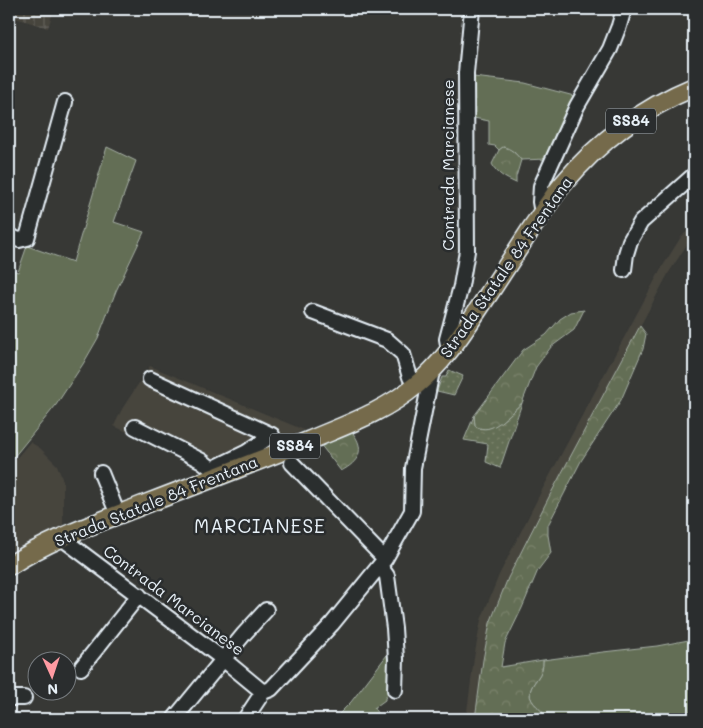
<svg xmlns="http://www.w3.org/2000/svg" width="703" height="728" font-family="Mali,sans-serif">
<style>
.built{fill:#47453e}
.industrial{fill:url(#industrial-grid)}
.green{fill:#646e54;stroke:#a6b0a6}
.forest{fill:url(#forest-crowns);stroke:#a6b0a6}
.garden{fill:url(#garden-dots);stroke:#a6b0a6}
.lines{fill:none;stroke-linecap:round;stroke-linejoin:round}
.minor-casing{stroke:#e8f1f8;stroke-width:18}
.major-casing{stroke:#e8f1f8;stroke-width:21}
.minor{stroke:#2a2d2e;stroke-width:14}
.major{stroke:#756b4b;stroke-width:18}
.labels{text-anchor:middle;stroke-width:5;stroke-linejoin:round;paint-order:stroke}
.shield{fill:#2a2d2e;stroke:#afb6bb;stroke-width:1}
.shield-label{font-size:15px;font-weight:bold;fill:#e8f1f8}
.street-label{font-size:16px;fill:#e8f1f8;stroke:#2a2d2e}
.quarter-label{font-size:19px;letter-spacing:1px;fill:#e8f1f8;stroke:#2a2d2e}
</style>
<defs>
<pattern id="industrial-grid" width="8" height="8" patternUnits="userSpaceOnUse" patternTransform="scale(1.25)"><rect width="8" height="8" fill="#47453e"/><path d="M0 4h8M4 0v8" fill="none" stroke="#62605b"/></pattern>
<pattern id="forest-crowns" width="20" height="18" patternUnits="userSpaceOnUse" patternTransform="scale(1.25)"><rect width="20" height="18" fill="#646e54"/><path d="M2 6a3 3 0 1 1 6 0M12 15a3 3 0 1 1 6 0" fill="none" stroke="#7a836d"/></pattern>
<pattern id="garden-dots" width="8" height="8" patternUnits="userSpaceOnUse" patternTransform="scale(1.25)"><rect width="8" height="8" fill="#646e54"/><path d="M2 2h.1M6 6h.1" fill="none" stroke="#7a836d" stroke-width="1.8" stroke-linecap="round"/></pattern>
</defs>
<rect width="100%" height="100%" fill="#373835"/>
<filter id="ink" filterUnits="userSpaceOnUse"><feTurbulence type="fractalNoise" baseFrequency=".02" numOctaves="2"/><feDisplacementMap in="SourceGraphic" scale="10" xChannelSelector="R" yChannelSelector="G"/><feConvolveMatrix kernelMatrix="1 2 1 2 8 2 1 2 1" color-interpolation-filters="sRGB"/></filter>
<g filter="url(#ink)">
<path class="built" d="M694 225V237L688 243 668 274 550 495 508 578 490 623 483 660 475 719H466L474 658 481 620 499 575 542 490 661 269 681 237Z
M150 366 304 430 203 474 198 465 114 426 122 409Z
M30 442 40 448 57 465 63 481V529L9 558V467Z"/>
<path class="industrial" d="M9 9H54L48 28 9 16Z"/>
<path class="green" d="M473 77 525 83 578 97 548 159 521 160 514 152 503 147 499 150 495 146 489 145V121L474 118Z
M107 147 136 161 114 222 144 232 116 291 98 338 83 364 56 405 9 463V269L18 272 27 246 73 262Z
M694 639V645L688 661 691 692 694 698V719H678L676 716 653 715 638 719H546C544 709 529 704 530 693 531 681 544 677 543 660L603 652 657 646Z
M390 651 392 689 385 698V700L374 708 381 719H334L351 702Z"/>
<path class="forest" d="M503 147C511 148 516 154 521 160L516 177V183C505 178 497 174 492 164L499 150Z
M584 310 574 330 551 347 536 367 522 403 499 424 493 428 486 429 478 428 475 426 474 416 523 350 546 335 560 319 571 312Z
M640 326 646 334 643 349 621 400 581 461 548 525V535L551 553 538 570 522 608 505 643 501 667 543 660C544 677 531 681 530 693 529 704 544 709 546 719H475L483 660 490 623 508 578 550 495Z
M352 432C366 449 359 462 341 471L320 444Z"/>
<path class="garden" d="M449 370 463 376 454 395 437 391 442 377H446Z
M522 403 500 468 486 462 488 444 464 440 474 416 475 426C492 437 510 413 522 403Z"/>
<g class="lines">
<g class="minor-casing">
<path id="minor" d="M542 213 540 202 541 186 577 106 610 49 619 26 624 9
M9 236 19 240 27 238 65 102
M624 270 626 254 630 241 641 222 694 175
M313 312 387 340 403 354 410 377 416 386
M449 350 447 339 461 286 467 251 466 73 472 9
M150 379 272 435 247 452 212 469
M135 427 202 461 212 469 216 477
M292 463 385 559
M101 473 118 515
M64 536 67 542 223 659 263 692
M380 566 387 576 394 628 396 659 395 690
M81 668 139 595
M9 698H24
M174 719 244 634 266 610
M245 719 263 692 271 689 332 624 385 559 412 511 413 468 432 371"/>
</g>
<g class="major-casing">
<path id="major" d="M9 566C50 539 97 523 143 505 198 484 253 463 308 441 345 425 384 412 415 386 446 361 466 327 488 295 503 272 518 249 533 226 543 212 552 197 563 184 599 141 643 108 694 87"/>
</g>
<use href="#minor" class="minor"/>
<use href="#major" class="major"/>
</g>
</g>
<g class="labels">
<g class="shield">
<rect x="606" y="108.5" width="50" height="25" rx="4"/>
<rect x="270" y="433.5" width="50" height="25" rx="4"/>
</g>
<g class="shield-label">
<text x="631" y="126">SS84</text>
<text x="295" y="451">SS84</text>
</g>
<g class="street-label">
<text transform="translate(448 165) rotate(-90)" y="6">Contrada Marcianese</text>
<text transform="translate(506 267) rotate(-55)" y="6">Strada Statale 84 Frentana</text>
<text transform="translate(156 501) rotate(-22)" y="6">Strada Statale 84 Frentana</text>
<text transform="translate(174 600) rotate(37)" y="6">Contrada Marcianese</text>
</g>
<g class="quarter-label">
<text x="260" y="533">MARCIANESE</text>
</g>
</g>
<rect width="703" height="728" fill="none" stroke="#2a2d2e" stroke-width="30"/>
<rect x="15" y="15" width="673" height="698" fill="none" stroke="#e8f1f8" stroke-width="2" filter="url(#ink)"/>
<g transform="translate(52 676) rotate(177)"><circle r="24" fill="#2a2d2e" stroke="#767b7f"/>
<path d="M0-4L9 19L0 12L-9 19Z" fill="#ff9aa2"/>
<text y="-8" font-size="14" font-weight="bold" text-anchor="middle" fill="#e8f1f8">N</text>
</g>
</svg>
